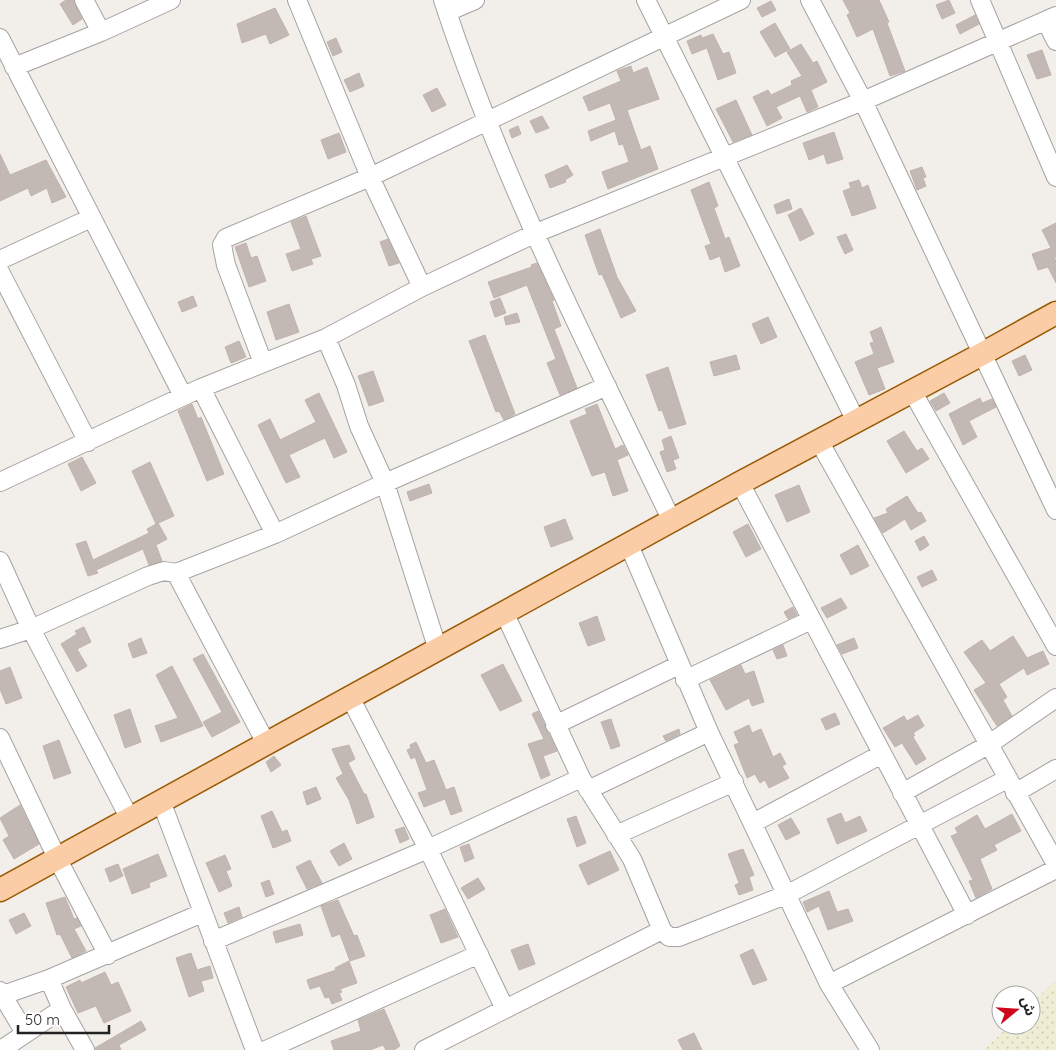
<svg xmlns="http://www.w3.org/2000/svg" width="1056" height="1050" font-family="Quicksand,'Noto Sans Arabic',sans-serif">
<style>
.farmland{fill:url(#farmland-dots)}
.building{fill:#c2b9b5;stroke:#c3b3ab}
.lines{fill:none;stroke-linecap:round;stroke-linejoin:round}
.minor-casing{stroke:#a3a3a3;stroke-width:20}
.major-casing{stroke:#9b5904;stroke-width:25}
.minor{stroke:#fff;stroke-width:18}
.major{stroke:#facda6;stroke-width:22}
</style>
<defs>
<pattern id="farmland-dots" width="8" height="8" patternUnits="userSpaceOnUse" patternTransform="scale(1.25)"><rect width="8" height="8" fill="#efeed5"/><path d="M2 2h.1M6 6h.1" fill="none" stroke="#cdccb7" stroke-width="1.8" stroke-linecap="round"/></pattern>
</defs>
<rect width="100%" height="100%" fill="#f2eee9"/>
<path class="farmland" d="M1056 980V1050H984L1010 1025H1031V1004Z"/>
<path class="building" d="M66 0H73L82 19 73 25 60 4Z
M843 0H879L889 22 887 23 905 71 890 76 873 29 857 37 847 15 850 13Z
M949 0 955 13 942 19 936 5Z
M771 1 776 10 762 17 757 8Z
M275 8 289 35 270 44 266 34 242 43 237 24Z
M975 15 979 24 960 34 956 25Z
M775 23 790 49 775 57 760 32Z
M713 34 723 54 729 52 736 73 718 80 707 48 692 54 687 41 701 35 702 38Z
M336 38 342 52 333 56 327 42Z
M801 44 813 63 817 61 827 82 811 90 818 107 807 112 800 96 776 107 782 118 767 126 753 97 768 90 771 95 792 85 791 81 802 76 787 52Z
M1042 50 1051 75 1037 79 1027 55Z
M631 66 633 73 647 67 659 99 627 110 641 150 650 146 658 169 608 189 602 172 629 162 623 144 619 145 615 131 591 141 588 131 616 120 610 103 589 111 583 97 621 81 617 71Z
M359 73 364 86 350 92 344 80Z
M437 88 446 105 432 112 423 95Z
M736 100 752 135 733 142 716 109Z
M542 116 549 128 536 133 530 121Z
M518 126 521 134 512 138 509 130Z
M834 132 843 159 827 164 824 154 809 160 803 143Z
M339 133 346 152 328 159 321 140Z
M0 154 10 175 46 160 66 197 52 203 47 188 31 196 28 188 0 201Z
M567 165 573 175 565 180 566 182 550 188 545 175Z
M922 167 926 177 923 178 926 186 917 190 910 171Z
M859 180 862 188 868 185 876 208 852 216 843 191 851 188 849 183Z
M709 182 718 206 714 208 725 239 729 237 740 266 725 272 720 256 710 260 705 246 711 244 691 190Z
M789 199 792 209 777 214 774 205Z
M801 208 814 234 800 241 788 215Z
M306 216 321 256 311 259 313 264 292 271 286 254 301 249 291 222Z
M1056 223V258L1042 230Z
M600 229 617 277 636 311 621 318 602 274 599 275 585 235Z
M846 234 853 250 845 254 837 237Z
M388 239 399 263 389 266 380 242Z
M246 243 251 258 257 256 266 281 249 287 235 247Z
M1051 248 1056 262V283L1048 267 1038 270 1032 254Z
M537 263 554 300 552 301 561 326 554 329 577 388 560 395 547 363 556 359 527 285 494 298 488 282 532 267 531 265Z
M193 296 197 306 182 312 178 302Z
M500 298 506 313 495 317 490 302Z
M289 304 299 332 276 340 267 312Z
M517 313 520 322 506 325 504 317Z
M768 317 777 337 761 344 752 324Z
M881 327 894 362 877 368 885 389 869 395 855 362 874 354 870 343 874 342 870 332Z
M485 335 515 414 504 420 499 411 496 412 469 341Z
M239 341 246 357 231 363 225 347Z
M736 355 740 369 714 376 710 362Z
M1025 355 1032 370 1019 376 1012 361Z
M668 367 686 424 669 429 662 410 659 411 646 375Z
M373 371 384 401 369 406 358 376Z
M319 393 347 452 334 458 325 438 289 455 300 477 286 483 258 425 270 419 280 440 316 422 305 400Z
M944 393 950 403 936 411 930 401Z
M980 398 982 403 992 399 996 407 969 421 977 437 963 445 949 414Z
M192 404 198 419 201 417 224 474 207 481 178 411Z
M597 404 615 449 623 445 628 455 617 460 628 491 613 496 605 472 592 476 570 421 587 414 585 409Z
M904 431 917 451 922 448 929 459 906 473 887 441Z
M671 436 679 458 673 460 676 469 667 472 660 452 665 450 662 440Z
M82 457 96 483 81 491 68 464Z
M150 462 174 516 156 524 132 471Z
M429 484 432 493 410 501 407 492Z
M799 485 810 512 787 522 775 495Z
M907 496 918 513 921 512 926 521 911 530 905 519 883 533 874 518 888 513 886 509Z
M565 519 573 539 551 547 544 527Z
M158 523 167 539 156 545 162 561 149 565 143 549 96 570 98 573 88 576 76 544 86 541 93 560 149 533 147 529Z
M748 524 761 549 746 557 733 532Z
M924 536 929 545 920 551 915 541Z
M858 545 869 566 851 575 840 555Z
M932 570 937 580 922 587 917 577Z
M841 598 847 608 827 618 821 608Z
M793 607 797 615 788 619 784 612Z
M597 616 605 640 588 646 579 623Z
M84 627 91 642 77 649 87 666 77 672 61 644 77 634 75 631Z
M1013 636 1027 658 1043 651 1049 664 1027 675 1024 668 999 684 1007 697 1003 700 1012 716 997 726 974 690 986 683 964 652 982 640 990 651Z
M141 638 147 653 133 658 128 644Z
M854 638 858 648 842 654 837 645Z
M783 645 787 656 777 659 773 650Z
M203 654 240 722 212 737 203 722 222 712 193 659Z
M503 664 522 701 500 711 481 675Z
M741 665 745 674 754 671 764 702 752 706 749 698 726 710 710 680Z
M172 666 203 726 161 742 155 726 178 718 156 675Z
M10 667 22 698 6 704 0 689V671Z
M130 709 141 742 125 748 114 715Z
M538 711 557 751 543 756 550 775 541 779 528 744 544 739 532 714Z
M835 713 840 724 826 730 821 719Z
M918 715 924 726 913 733 915 735 913 737 926 759 916 765 902 743 895 747 883 728 904 716 907 721Z
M611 719 620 746 611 749 601 722Z
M749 725 752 733 761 729 773 757 780 753 786 764 782 766 789 778 769 788 765 780 760 783 755 774 747 778 734 745 739 743 734 732Z
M679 729 680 734 666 741 663 736Z
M59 740 71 773 54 779 43 746Z
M416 742 426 763 434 760 446 790 454 787 462 811 451 815 445 799 424 807 418 793 427 790 415 757 411 759 407 750 411 748 410 745Z
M349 745 355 759 348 763 364 794H366L374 817 357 824 349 800 336 778 343 774 332 749Z
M274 756 281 765 271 772 266 762Z
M316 787 321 799 307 805 303 792Z
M20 805 39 844 14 859 3 840 9 836 0 818Z
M272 811 282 832 287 830 291 841 273 848 261 816Z
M841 813 845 823 860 816 867 831 837 844 827 819Z
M1012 814 1021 831 994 845 997 850 980 859 992 889 976 898 969 881 973 880 951 836 958 833 955 828 977 815 985 829Z
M576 816 586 843 577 847 567 819Z
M791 818 800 833 786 840 778 825Z
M404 827 409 839 400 843 395 830Z
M344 843 352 859 339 866 330 851Z
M469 844 474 858 465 862 460 847Z
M743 849 754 875 749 877 753 890 739 895 735 885 739 883 728 854Z
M610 851 619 870 588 885 579 865Z
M158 854 167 876 149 883 150 887 132 894 123 869Z
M225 855 231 869 226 871 232 886 219 892 206 863Z
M310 860 322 883 307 889 296 867Z
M118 864 123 876 110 882 105 869Z
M478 878 485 889 468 899 461 888Z
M269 880 274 894 266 897 261 883Z
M829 891 837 912 848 909 853 921 828 930 819 906 807 912 803 902Z
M65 897 74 919 77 918 81 926 74 929 86 951 72 958 60 934 57 935 46 903Z
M338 900 354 936 357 935 365 956 350 961 340 934 332 937 321 906Z
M239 907 242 917 228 923 224 913Z
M445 909 458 937 441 943 430 915Z
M24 913 31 926 16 934 9 920Z
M300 924 303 935 276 943 273 932Z
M528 944 535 964 519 970 511 950Z
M753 949 767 980 753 985 740 955Z
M191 953 197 970 210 966 213 978 201 981 204 991 189 997 176 958Z
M349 961 357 983 340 989 342 992 339 993 342 1000 332 1004 329 997 325 998 320 986 310 989 307 980 336 970 335 968Z
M105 972 111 985 118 982 131 1011 104 1023 96 1006 78 1013 66 987 80 980 81 983Z
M384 1009 400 1046 394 1050H386L383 1045 370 1050H334L331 1041 361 1031 358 1020Z
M141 1021 146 1030 119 1045 121 1050H96L95 1048Z
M694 1033 702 1050H683L678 1040Z"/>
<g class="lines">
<g class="minor-casing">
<path id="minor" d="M84 0 101 32
M297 0 370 177 422 287
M443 0C502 180 590 351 672 521
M646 0 856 421
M810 0 863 101 1056 510
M980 0 1056 177
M447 12 475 0
M1046 21 1056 41
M0 38 183 396
M14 67 101 32 171 0
M0 260 91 218
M0 272 88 442
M326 338 346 385 359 426 385 483 438 650
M263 363 226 265 222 245 226 238 370 177 741 0
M201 388 275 534
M912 391 1056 646
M819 441 1056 864
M0 482 201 388 326 338 422 287 536 233 863 101 1056 16
M740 483 967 915
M629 545 709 732 829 984 870 1050
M0 561 31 629 130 819
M176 573 267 745
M504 612 581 778 632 859 662 930 669 937H679L788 894 1007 779
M0 639 31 629 148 576 164 571 176 573 275 534 385 483 607 386
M685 680 811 620
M351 699 428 849 505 1009
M555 725 679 665
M0 738 58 860 108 955
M588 790 709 732
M902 793 988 745 1056 698
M1015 793 1056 769
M161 801 255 1050
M753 823 882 754
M616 835 734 782
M213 941 428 849 581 778
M49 979 62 1009 85 1050
M829 984 1056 869
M0 991 25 1033
M3 995 49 979 202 913
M1 1050 62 1009
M266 1050 479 954
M424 1050 662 930"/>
</g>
<g class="major-casing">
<path id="major" d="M0 890 740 483 982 354 1056 313"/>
</g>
<use href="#minor" class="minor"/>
<use href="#major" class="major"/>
</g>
<g transform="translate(1016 1010) rotate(72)"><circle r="24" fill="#ffffff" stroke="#a7a7a7"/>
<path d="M0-4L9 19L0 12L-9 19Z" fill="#ce061b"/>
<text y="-8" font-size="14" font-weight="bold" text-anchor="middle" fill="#222222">ش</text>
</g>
<path d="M18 1025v8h91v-8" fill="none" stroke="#222222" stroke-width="2.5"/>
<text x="25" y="1025" font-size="15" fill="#222222" stroke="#ffffff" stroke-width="4" paint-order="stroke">50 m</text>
</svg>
